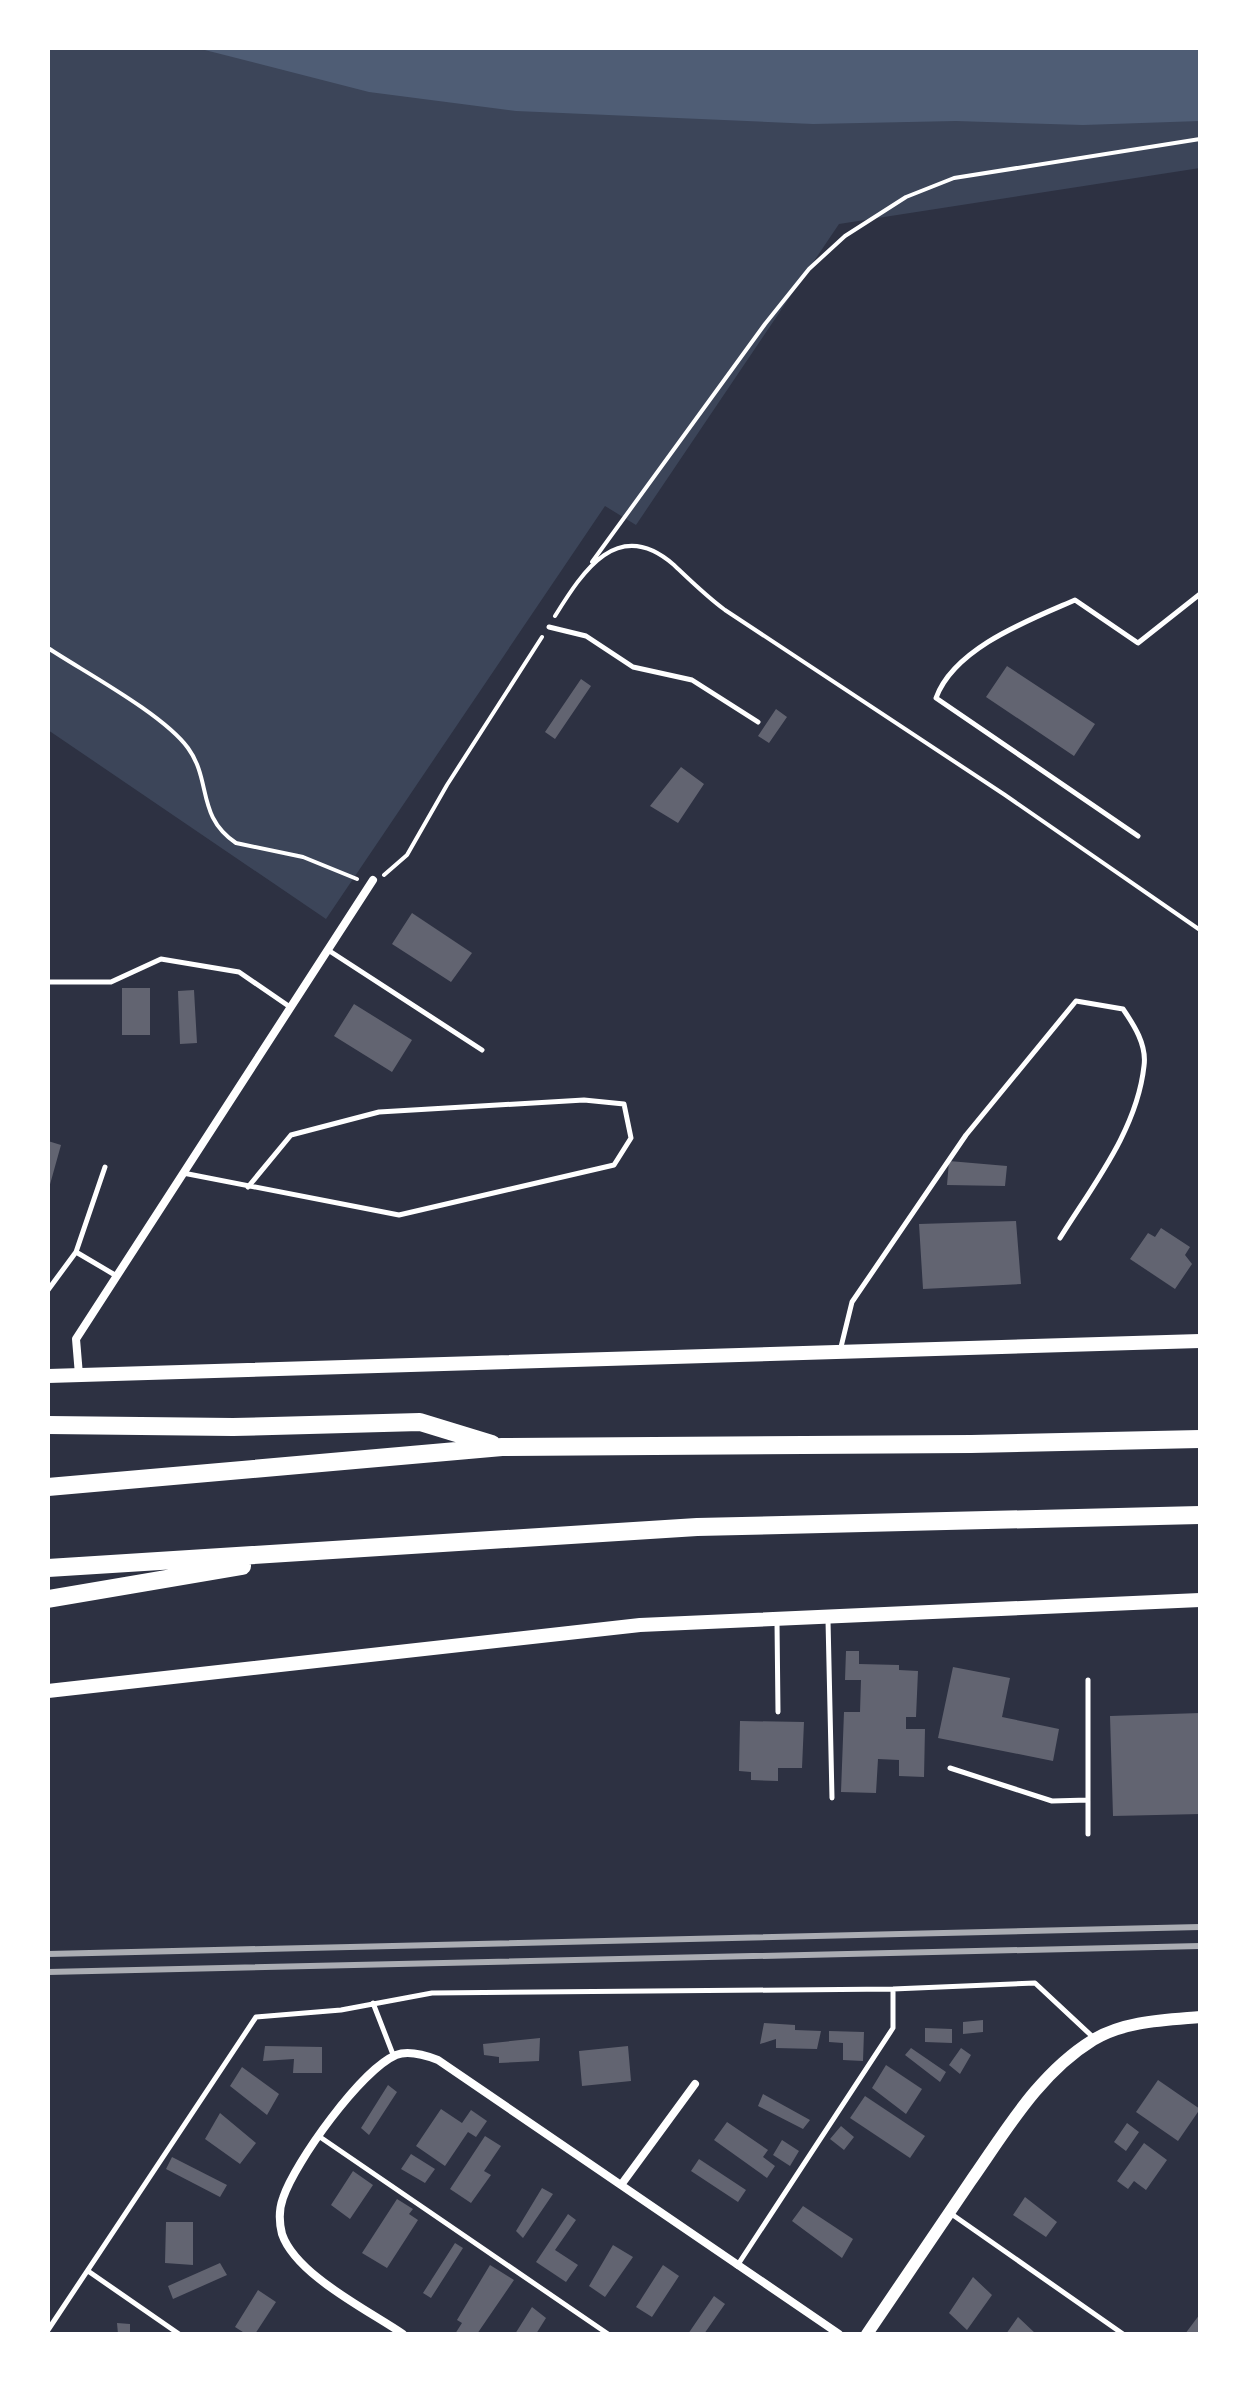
<svg xmlns="http://www.w3.org/2000/svg" width="1248" height="2382" font-family="Arial,sans-serif">
<style>
.green{fill:#3c4559}
.water{fill:#4f5d75}
.building{fill:#626471}
.lines{fill:none;stroke-linecap:round;stroke-linejoin:round}
.path{stroke:#fff;stroke-width:4}
.service{stroke:#fff;stroke-width:5}
.minor{stroke:#fff;stroke-width:8}
.tertiary{stroke:#fff;stroke-width:12}
.secondary{stroke:#fff;stroke-width:14}
.motorway{stroke:#fff;stroke-width:18}
.rail{stroke:#abadb3;stroke-width:6}
</style>
<rect width="100%" height="100%" fill="#2d3142"/>
<path class="green" d="M48 48H1200V168L839 224 636 525 605 506 326 919 48 730Z"/>
<path class="water" d="M197 48H1200V121L1083 125 956 121 813 124 516 111 369 92Z"/>
<path class="building" d="M1007 666 1095 724 1074 756 986 697Z
M581 679 591 686 555 739 545 732Z
M776 709 787 717 769 743 758 736Z
M681 767 704 784 678 823 650 806Z
M412 913 472 953 451 982 392 944Z
M122 988H150V1035H122Z
M194 990 197 1043 180 1044 178 991Z
M354 1004 412 1040 392 1072 334 1036Z
M48 1141 61 1145 49 1188H48Z
M949 1161 1007 1166 1005 1186 947 1185Z
M1016 1221 1021 1284 923 1289 919 1224Z
M1161 1228 1190 1247 1185 1255 1192 1264 1175 1289 1130 1259 1148 1233 1155 1237Z
M846 1651H859V1664L899 1665V1670L918 1671 916 1717H906V1729H925L924 1777 899 1776V1760L878 1759 876 1793 841 1792 844 1712H860L861 1680H845Z
M953 1667 1010 1678 1002 1717 1059 1729 1053 1761 938 1738Z
M1200 1713V1814L1113 1816 1110 1716Z
M740 1721 804 1722 802 1768H778V1781L751 1780V1772L739 1771Z
M983 2020V2032L963 2034V2022Z
M764 2023 795 2025V2030L821 2031 817 2049 776 2048V2039L760 2044Z
M925 2028 952 2029V2043L925 2042Z
M829 2031 864 2032 863 2061 843 2060V2043L829 2042Z
M540 2038 539 2061 499 2063V2057L484 2055 483 2044Z
M265 2046 322 2047V2073H293L294 2059 263 2061Z
M628 2046 631 2081 582 2086 579 2051Z
M911 2048 946 2072 940 2082 905 2055Z
M961 2048 971 2055 960 2074 949 2065Z
M886 2065 922 2089 906 2114 872 2088Z
M242 2067 279 2094 267 2115 230 2086Z
M1158 2080 1200 2109 1178 2141 1136 2112Z
M388 2085 397 2092 369 2135 361 2128Z
M763 2094 810 2120 803 2129 758 2106Z
M865 2096 925 2136 910 2158 850 2118Z
M441 2109 462 2123 471 2110 487 2121 476 2137 468 2132 445 2166 416 2146Z
M220 2113 256 2143 240 2164 205 2139Z
M727 2122 768 2150 763 2157 775 2166 767 2178 714 2140Z
M1127 2123 1139 2132 1126 2151 1114 2142Z
M841 2126 854 2137 844 2150 830 2139Z
M485 2136 501 2146 484 2171 491 2175 471 2203 450 2189Z
M782 2140 799 2151 790 2166 773 2155Z
M1144 2143 1167 2160 1146 2190 1134 2181 1128 2189 1117 2181Z
M411 2154 435 2169 425 2183 401 2169Z
M172 2157 227 2185 220 2197 166 2169Z
M699 2159 746 2190 738 2202 691 2171Z
M353 2171 373 2185 350 2219 331 2205Z
M542 2188 553 2194 523 2238 516 2231Z
M1025 2197 1057 2222 1046 2237 1013 2215Z
M397 2199 413 2209 409 2214 418 2220 387 2268 362 2253Z
M803 2206 853 2239 842 2258 792 2221Z
M568 2214 576 2220 555 2250 578 2265 566 2282 536 2262Z
M166 2222H193V2265L165 2263Z
M455 2243 463 2248 431 2298 423 2293Z
M613 2245 633 2257 605 2297 589 2286Z
M220 2263 227 2275 173 2299 168 2286Z
M490 2265 514 2280 477 2334H455L462 2323 457 2320Z
M663 2265 679 2276 652 2317 636 2307Z
M973 2277 992 2295 967 2330 949 2313Z
M258 2290 276 2302 255 2334H246L235 2327Z
M714 2296 725 2304 704 2334H688Z
M532 2307 546 2318 536 2334H515Z
M1200 2314 1198 2334H1185Z
M1018 2317 1036 2334H1006Z
M117 2323 130 2324V2334H118Z"/>
<g class="lines">
<path class="path" d="M592 562 765 324 809 269 845 236 906 197 954 178 1200 139
M555 616C583 571 618 516 674 565 691 581 706 596 725 610L1005 795 1200 930
M48 648C86 673 163 714 188 748 212 781 196 816 236 843L303 857 357 879
M384 875 407 855 447 785 542 637"/>
<path class="service" d="M549 627 586 636 633 667 692 680 758 722
M1138 836 936 698C954 648 1029 620 1075 600L1138 643 1200 594
M328 950 482 1050
M48 982H111L161 959 239 972 290 1007
M183 1173 399 1215 614 1165 631 1138 624 1104 584 1100 379 1112 291 1135 248 1187
M76 1252 115 1275
M48 1290 76 1252 105 1167
M840 1351 852 1302 966 1135 1076 1001 1123 1009C1134 1025 1147 1045 1144 1066 1137 1130 1093 1185 1060 1238
M828 1620 832 1798
M777 1622 778 1712
M1088 1680V1834
M950 1768 1052 1801 1088 1800
M373 2003 394 2057
M320 2137 608 2334
M950 2213 1123 2334
M737 2266 893 2028V1989
M88 2271 179 2334
M48 2330 256 2017 341 2010 432 1993 893 1989 1035 1983 1095 2039"/>
<path class="minor" d="M79 1375 76 1339 373 880
M621 2185 695 2084
M403 2334C368 2310 296 2275 282 2234 279 2222 279 2209 283 2198 295 2162 361 2070 396 2055 409 2050 425 2055 438 2060L839 2334"/>
<path class="tertiary" d="M867 2334C901 2283 936 2233 970 2182 1006 2131 1038 2074 1093 2040 1124 2021 1165 2020 1200 2017"/>
<path class="secondary" d="M48 1376 1200 1341
M48 1691 640 1625 1200 1600"/>
<path class="motorway" d="M48 1425 233 1427 420 1422 492 1444
M48 1487 502 1447 971 1444 1200 1439
M48 1568 697 1527 1200 1515
M48 1599 242 1566"/>
<path class="rail" d="M48 1954 1200 1927
M48 1972 1200 1946"/>
</g>
<rect width="1248" height="2382" fill="none" stroke="#ffffff" stroke-width="100"/>
</svg>
